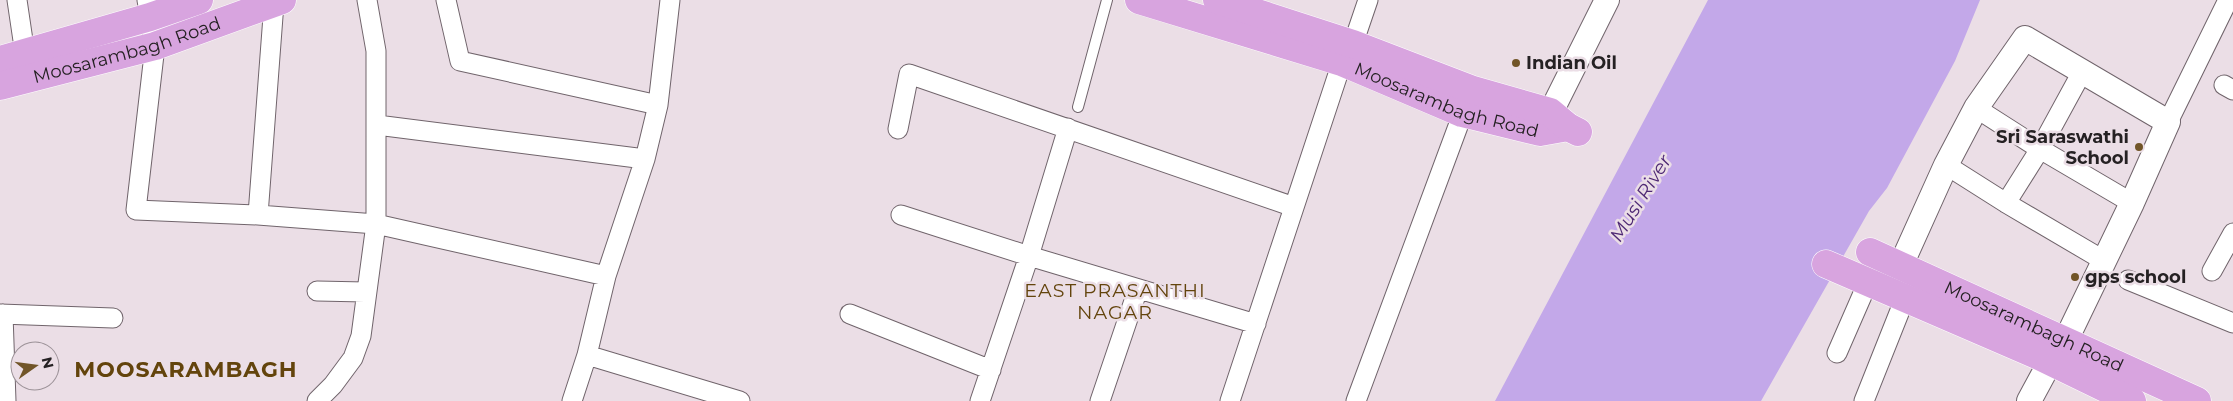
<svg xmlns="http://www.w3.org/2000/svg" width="2233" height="401" font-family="Montserrat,sans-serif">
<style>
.water{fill:#c3a8e9}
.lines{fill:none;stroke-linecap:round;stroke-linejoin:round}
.service-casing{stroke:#70646b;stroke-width:12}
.minor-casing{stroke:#70646b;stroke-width:21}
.tertiary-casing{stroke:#70646b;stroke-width:26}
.primary-casing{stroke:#fff;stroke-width:29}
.service{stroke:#fff;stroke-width:10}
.minor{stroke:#fff;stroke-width:19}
.tertiary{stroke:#fff;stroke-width:24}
.primary{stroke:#d8a4df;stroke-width:28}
.poi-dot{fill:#715528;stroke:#ebdee6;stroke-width:2}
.labels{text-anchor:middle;stroke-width:5;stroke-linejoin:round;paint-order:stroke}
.street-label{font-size:18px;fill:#252123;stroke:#ebdee6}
.poi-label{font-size:18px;font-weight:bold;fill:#252123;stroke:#ebdee6;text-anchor:start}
.water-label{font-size:19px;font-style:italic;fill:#4f2975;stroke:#ebdee6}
.neighbourhood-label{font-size:19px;letter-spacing:1px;fill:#63440c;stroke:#ebdee6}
.district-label{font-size:22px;font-weight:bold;letter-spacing:1px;fill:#63440c;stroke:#ebdee6}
</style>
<rect width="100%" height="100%" fill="#ebdee6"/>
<path class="water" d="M1708 0H1980L1955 61 1887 188 1869 211 1761 401H1495Z"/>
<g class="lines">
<g class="service-casing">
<path id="service" d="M1078 107 1107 0"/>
</g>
<g class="minor-casing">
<path id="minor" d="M17 0 25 54
M147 0 155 46 136 210 258 215 376 224 606 276
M446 0 460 61 658 105
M1353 44 1368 0
M2224 85 2233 90
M1976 108 2040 149 2132 203
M2168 122 2228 0
M377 125 645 159
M898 129 909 74 1294 207
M1946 165 2006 203 2103 260
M2006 203 2040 149 2082 72
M258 215 274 3
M901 215 1029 256 1256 324
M2212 271 2233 233
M2128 280 2233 323
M317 291 365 292
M0 314 113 318
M3 314 6 401
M850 314 991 370
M1837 353 1868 282
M587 355 740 401
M317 401 333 385 353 358 361 336 376 224V51L367 0
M572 401 587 355 606 276 645 159 658 105 670 0
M980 401 1029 256 1068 128
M1100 401 1138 289
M1230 401 1342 62
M1356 401 1467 102
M1864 401 1905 298"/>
</g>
<g class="tertiary-casing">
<path id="tertiary" d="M1543 128 1607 0
M1901 265 1946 165 1976 108 2025 38 2168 122 2132 203 2065 342
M2029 401 2050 362"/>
</g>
<g class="primary-casing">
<g id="primary">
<path id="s1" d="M1139 0 1342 62 1462 113 1540 132 1568 127"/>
<path d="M1217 0 1353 44 1473 90 1550 112 1568 127 1578 132"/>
<path d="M0 60 150 17 199 0"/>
<path id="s2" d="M0 86 155 46 282 0"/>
<path id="s3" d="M1870 252 2197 401"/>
<path d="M1826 264 2039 356 2132 401"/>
</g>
</g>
<use href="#service" class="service"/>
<use href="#minor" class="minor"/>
<use href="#tertiary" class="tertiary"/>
<use href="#primary" class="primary"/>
</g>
<g class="poi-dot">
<circle cx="1516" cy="63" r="5"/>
<circle cx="2139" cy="147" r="5"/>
<circle cx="2075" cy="277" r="5"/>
</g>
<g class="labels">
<g class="street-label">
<text dy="6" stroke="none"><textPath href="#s2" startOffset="132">Moosarambagh Road</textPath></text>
<text dy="6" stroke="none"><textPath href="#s1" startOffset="324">Moosarambagh Road</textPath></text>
<text dy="6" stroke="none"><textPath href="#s3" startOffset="180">Moosarambagh Road</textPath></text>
</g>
<g class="poi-label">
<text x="1526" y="69">Indian Oil</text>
<text x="2129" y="143" text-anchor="end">Sri Saraswathi<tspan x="2129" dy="21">School</tspan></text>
<text x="2085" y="283">gps school</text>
</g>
<g class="water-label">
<text transform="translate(1640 198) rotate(-58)" y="7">Musi River</text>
</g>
<g class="neighbourhood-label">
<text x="1115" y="297">EAST PRASANTHI<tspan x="1115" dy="22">NAGAR</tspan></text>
</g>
<g class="district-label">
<text x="186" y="377">MOOSARAMBAGH</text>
</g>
</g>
<g transform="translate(35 366) rotate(76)"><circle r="24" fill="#ebdee6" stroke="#9c9298"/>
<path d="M0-4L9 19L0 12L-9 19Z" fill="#715528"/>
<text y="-8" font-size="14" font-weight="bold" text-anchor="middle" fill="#252123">N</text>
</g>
</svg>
